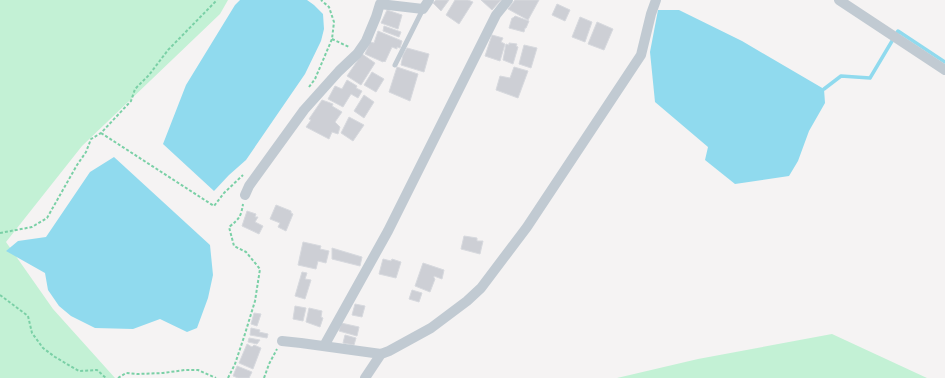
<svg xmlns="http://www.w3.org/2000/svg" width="945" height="378" font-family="'PT Sans',sans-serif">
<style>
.green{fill:#c3f1d5}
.water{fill:#90daee}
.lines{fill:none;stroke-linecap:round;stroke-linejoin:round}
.stream{stroke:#90daee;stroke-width:3.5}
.building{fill:#cdcfd5;stroke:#d7d9de}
.path{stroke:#7ad0a6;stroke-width:2;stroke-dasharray:3 2;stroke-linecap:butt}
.service{stroke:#c1cad2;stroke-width:5}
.minor{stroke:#c1cad2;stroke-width:10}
</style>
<rect width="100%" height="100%" fill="#f5f3f3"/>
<path class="green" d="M0 0H228L220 14 82 146 6 242 53 309 115 378H0Z
M832 334 927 378H617L698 359Z"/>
<path class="water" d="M240 0H307L314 5 323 14 324 29 321 41 305 74 246 160 229 175 214 191 163 144 186 85 235 5Z
M658 10H679L742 41 824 89 825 103 809 131 798 161 789 176 735 184 705 160 708 147 655 102 650 52Z
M114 157 210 245 213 275 208 298 197 328 187 332 160 319 133 329 95 328 71 316 59 306 48 290 45 273 6 251 18 241 46 237 90 172Z"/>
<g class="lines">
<path class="stream" d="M824 89 841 76 870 78 898 31 945 62"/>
</g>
<path class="building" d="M436 0H449L441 11 433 3Z
M455 0H468L473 2 459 24 446 15Z
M481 0H501L492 10Z
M515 0H539L528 20 508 9Z
M557 4 570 10 565 21 552 15Z
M387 10 402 15 398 29 381 23Z
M515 16 529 21 526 28H525L524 32 509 28 512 18H513Z
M580 17 592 22 585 42 572 37Z
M597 22 613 29 604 50 588 44Z
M384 26 401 32 399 37 383 31Z
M378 31 402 41 400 48 397 47V49L392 47 385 62 384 61 383 62 365 54 370 42 374 43Z
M492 35 503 38 501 42 505 44 500 61 485 56Z
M509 43 517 44 516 46 518 47 513 64 503 60 506 44 509 45Z
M524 45 537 48 531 68 519 64Z
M407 48 429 54 424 72 401 65 403 55Z
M362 54 375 63 361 85 347 76Z
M397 67 418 74 410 101 389 92Z
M514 67 528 71 518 98 496 90 500 76 510 78Z
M372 72 384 79 376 92 364 85Z
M347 80 357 86 356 88 362 91 358 98 351 94 343 107 328 99 335 86 342 89Z
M364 95 374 102 364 118 354 111Z
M322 100 333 104 332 106 342 112 335 122 340 127 338 134 332 132 329 139 306 127 311 120 309 119Z
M349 117 364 125 353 141 341 133Z
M276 205 291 211V213L293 214 286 231 278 227 280 223 270 219Z
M247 211 256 214 255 217H258L255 222 263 226 259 234 242 226Z
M464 236 477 238V241H483L480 254 461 249Z
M303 242 321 246 320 249 329 251 326 263 318 261 316 269 298 265Z
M332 248 362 257 360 266 332 259Z
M383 259 391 261 392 259 401 262 396 278 379 274Z
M423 263 444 270 442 279 434 276V278L435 279 430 292 415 286Z
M302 272 307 273 305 279 311 280 305 299 295 296Z
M412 290 422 293 419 302 409 299Z
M355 304 365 306 362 317 352 315Z
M295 306 306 308 303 321 293 319Z
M309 308 322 311 321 317 323 318 320 327 306 322Z
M254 313 261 314 257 326 251 324Z
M341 323 359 327 357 336 339 331Z
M251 328 260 330 259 332 268 334 267 338 250 335Z
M345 335 356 338 354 345 343 343Z
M249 338 260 340 257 344 248 342Z
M247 344 252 347 254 345 261 348 253 369 239 363Z
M237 366 252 372 249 378H238L233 376Z"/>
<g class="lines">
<path class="path" d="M332 39 349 47
M309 87 315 79 332 39 334 22 329 7 321 0
M101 133 214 206 224 193 243 175
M0 233 32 227 47 218 77 165 86 152 91 139 101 133 131 101 135 89 149 75 168 50 217 0
M0 295 28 316 32 333 43 348 55 357 79 371 97 370 106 378
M118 378 126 373 137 374 163 373 185 370H198L216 378
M228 378 235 364 244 337 255 301 260 269 246 252 234 246 229 227C239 219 241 217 243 204
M264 378 269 364 277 349"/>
<path class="service" d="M395 65 423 9"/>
<path class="minor" d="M839 0 945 70
M380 4 423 9 429 0
M245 195 249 186 304 110 339 71 357 54 366 41 376 17 380 4 383 0
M282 341 301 343 381 354 389 351 431 328 467 301 481 288 527 227 641 55 651 14 656 0
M324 346 388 231 496 15 508 0
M365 378 381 354"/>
</g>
</svg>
